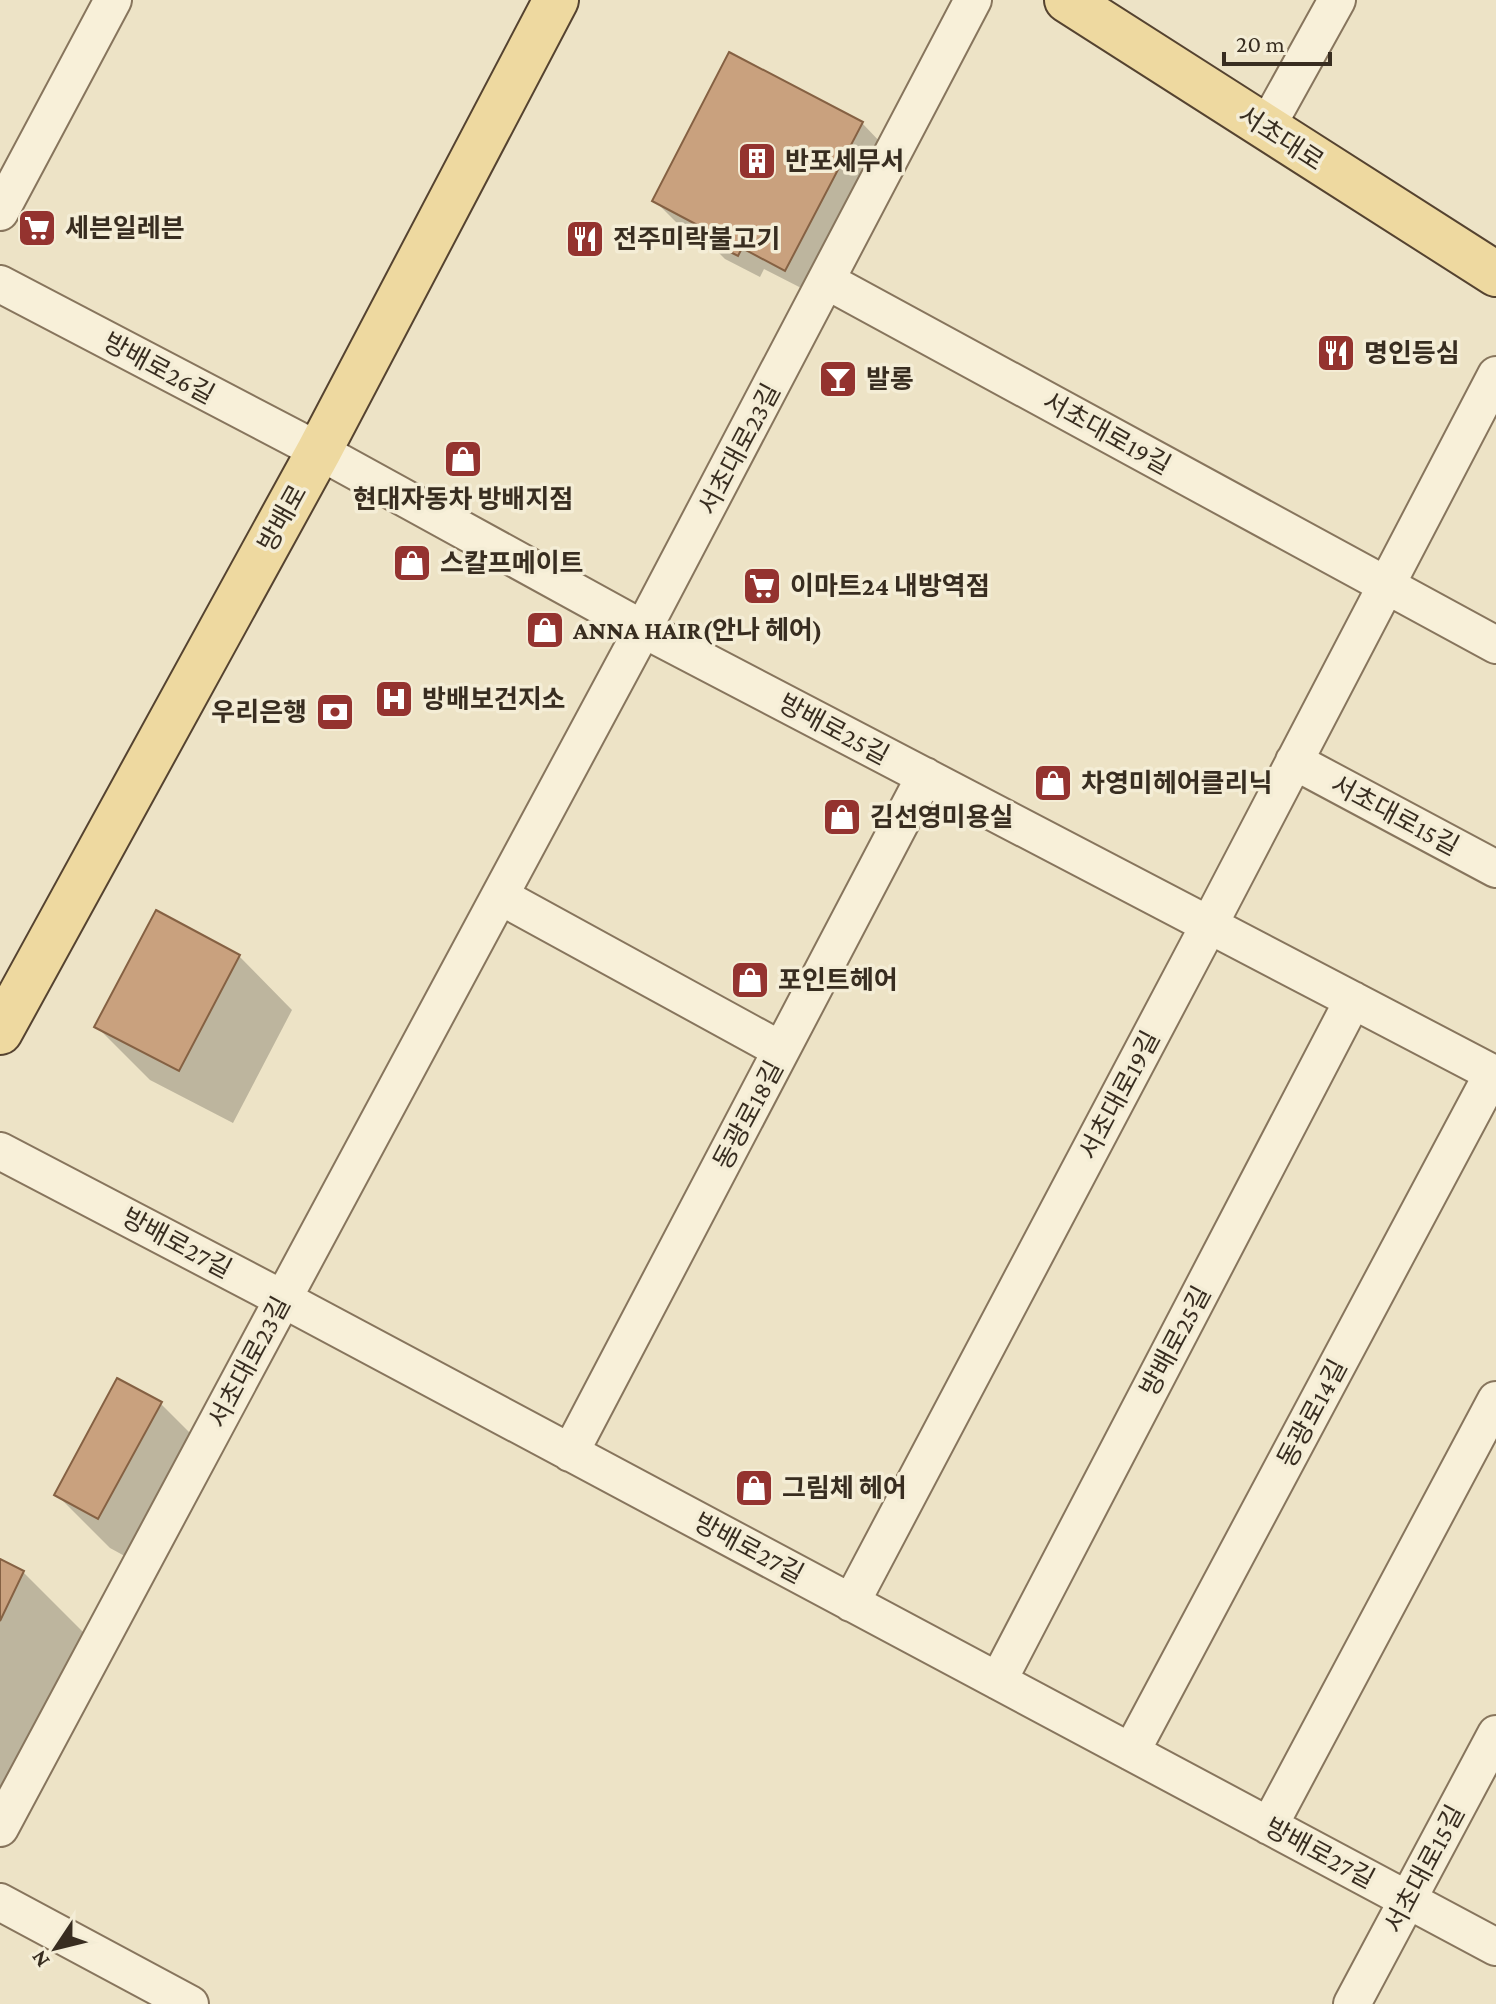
<svg xmlns="http://www.w3.org/2000/svg" width="1496" height="2004" font-family="'Crimson Pro','Noto Sans KR',serif">
<style>
.shadow{fill:#0003}
.building{fill:#c9a17e;stroke:#856143;stroke-width:2}
.lines{fill:none;stroke-linecap:round;stroke-linejoin:round}
.minor-casing{stroke:#87755d;stroke-width:40}
.major-casing{stroke:#554330;stroke-width:48}
.minor{stroke:#f8f0d9;stroke-width:36}
.major{stroke:#eed9a0;stroke-width:44}
.labels{text-anchor:middle;stroke-width:7;stroke-linejoin:round;paint-order:stroke}
.street-label{font-size:26px;fill:#382d20;stroke:#f4edd6}
.poi-label{font-size:26px;font-weight:bold;fill:#382d20;stroke:#f4edd6;text-anchor:start}
</style>
<rect width="100%" height="100%" fill="#ede3c6"/>
<path class="shadow" d="M862 123 883 145 807 291 764 269 760 277 725 259 703 237 676 222 654 200Z
M239 956 292 1010 233 1123 150 1080 97 1027Z
M160 1403 214 1457 152 1571 110 1548 56 1494Z
M0 1561 23 1572 86 1635 0 1811Z"/>
<path class="building" d="M729 52 863 122 785 271 742 248 738 256 701 237 705 229 652 201Z
M156 910 240 955 179 1071 94 1027Z
M117 1378 162 1402 98 1519 54 1495Z
M0 1559 24 1571 0 1621Z"/>
<g class="lines">
<g class="minor-casing">
<path id="minor" d="M1266 128 1337 0
M0 212 113 0
M827 281 1496 645
M0 284 319 451 643 629 1496 1075
M1294 761 1496 869
M500 896 781 1050
M0 1151 283 1299 1496 1947
M570 1453 925 776
M851 1603 1209 925 1496 375
M998 1681 1353 1000
M1131 1752 1493 1073
M1269 1826 1496 1400
M0 1828 283 1299 643 629 973 0
M0 1902 190 2004
M1352 2004 1496 1734"/>
</g>
<g class="major-casing">
<path id="major" d="M1067 0 1496 274
M0 1032 319 451 556 0"/>
</g>
<use href="#minor" class="minor"/>
<use href="#major" class="major"/>
</g>
<defs>
<g id="building-square" transform="scale(2)"><rect x="-9" y="-9" width="18" height="18" rx="4" fill="#94332f" stroke="#f4edd6"/><path d="M-4-6H4V6H1V3H-1V6H-4ZM-2.5-4.3h1.7v1.8h-1.7ZM.8-4.3h1.7v1.8H.8ZM-2.5-1h1.7V.8h-1.7ZM.8-1h1.7V.8H.8Z" fill="#fff"/></g>
<g id="supermarket-square" transform="scale(2)"><rect x="-9" y="-9" width="18" height="18" rx="4" fill="#94332f" stroke="#f4edd6"/><path d="M-6-5.5h2.5l.6 2H6L4.5 2H-2.5L-4.4-4H-6ZM-1.5 3.2a1.3 1.3 0 1 0 .1 0ZM3 3.2a1.3 1.3 0 1 0 .1 0Z" fill="#fff"/></g>
<g id="restaurant-square" transform="scale(2)"><rect x="-9" y="-9" width="18" height="18" rx="4" fill="#94332f" stroke="#f4edd6"/><path d="M-5-6h1v4h1v-4h1v4h1v-4h1v5L-1.5 .5V6h-2V.5L-5-1ZM5-6V6H3V1.5H1.5Q1.5-4 5-6Z" fill="#fff"/></g>
<g id="bar-square" transform="scale(2)"><rect x="-9" y="-9" width="18" height="18" rx="4" fill="#94332f" stroke="#f4edd6"/><path d="M-6-5H6L.8 .8V4.5H3.5V6h-7V4.5H-.8V.8Z" fill="#fff"/></g>
<g id="shop-square" transform="scale(2)"><rect x="-9" y="-9" width="18" height="18" rx="4" fill="#94332f" stroke="#f4edd6"/><path d="M-5-2.5h2.3a2.7 3.5 0 0 1 5.4 0H5L5.5 6h-11ZM-1.5-2.5h3a1.5 2.3 0 0 0-3 0Z" fill="#fff"/></g>
<g id="hospital-square" transform="scale(2)"><rect x="-9" y="-9" width="18" height="18" rx="4" fill="#94332f" stroke="#f4edd6"/><path d="M-5-5h3v3.5h4V-5h3V5h-3V1.5h-4V5h-3Z" fill="#fff"/></g>
<g id="bank-square" transform="scale(2)"><rect x="-9" y="-9" width="18" height="18" rx="4" fill="#94332f" stroke="#f4edd6"/><path d="M-6-4H6V4H-6ZM0-2.3a2.3 2.3 0 1 0 0 4.6a2.3 2.3 0 1 0 0-4.6Z" fill="#fff"/></g>
</defs>
<g fill-rule="evenodd">
<use href="#building-square" x="757" y="161"/>
<use href="#supermarket-square" x="37" y="228"/>
<use href="#restaurant-square" x="585" y="239"/>
<use href="#restaurant-square" x="1336" y="353"/>
<use href="#bar-square" x="838" y="379"/>
<use href="#shop-square" x="463" y="459"/>
<use href="#shop-square" x="412" y="563"/>
<use href="#supermarket-square" x="762" y="586"/>
<use href="#shop-square" x="545" y="630"/>
<use href="#hospital-square" x="394" y="699"/>
<use href="#bank-square" x="335" y="712"/>
<use href="#shop-square" x="1053" y="783"/>
<use href="#shop-square" x="842" y="817"/>
<use href="#shop-square" x="750" y="980"/>
<use href="#shop-square" x="754" y="1488"/>
</g>
<g class="labels">
<g class="street-label">
<text transform="translate(1281 138) rotate(33)" y="9">서초대로</text>
<text transform="translate(159 368) rotate(28)" y="9">방배로26길</text>
<text transform="translate(1107 433) rotate(29)" y="9">서초대로19길</text>
<text transform="translate(739 449) rotate(-62)" y="9">서초대로23길</text>
<text transform="translate(282 518) rotate(-61)" y="9">방배로</text>
<text transform="translate(834 729) rotate(28)" y="9">방배로25길</text>
<text transform="translate(1395 815) rotate(28)" y="9">서초대로15길</text>
<text transform="translate(1119 1095) rotate(-62)" y="9">서초대로19길</text>
<text transform="translate(748 1115) rotate(-62)" y="9">동광로18길</text>
<text transform="translate(177 1243) rotate(28)" y="9">방배로27길</text>
<text transform="translate(1175 1341) rotate(-62)" y="9">방배로25길</text>
<text transform="translate(249 1362) rotate(-62)" y="9">서초대로23길</text>
<text transform="translate(1312 1413) rotate(-62)" y="9">동광로14길</text>
<text transform="translate(749 1548) rotate(28)" y="9">방배로27길</text>
<text transform="translate(1320 1853) rotate(28)" y="9">방배로27길</text>
<text transform="translate(1424 1869) rotate(-62)" y="9">서초대로15길</text>
</g>
<g class="poi-label">
<text x="785" y="170">반포세무서</text>
<text x="65" y="237">세븐일레븐</text>
<text x="613" y="248">전주미락불고기</text>
<text x="1364" y="362">명인등심</text>
<text x="866" y="388">발롱</text>
<text x="463" y="508" text-anchor="middle">현대자동차 방배지점</text>
<text x="440" y="572">스칼프메이트</text>
<text x="790" y="595">이마트24 내방역점</text>
<text x="573" y="639">ANNA HAIR(안나 헤어)</text>
<text x="422" y="708">방배보건지소</text>
<text x="307" y="721" text-anchor="end">우리은행</text>
<text x="1081" y="792">차영미헤어클리닉</text>
<text x="870" y="826">김선영미용실</text>
<text x="778" y="989">포인트헤어</text>
<text x="782" y="1497">그림체 헤어</text>
</g>
</g>
<g transform="translate(56 1948) rotate(235)" stroke="#f4edd6" stroke-width="6" paint-order="stroke">
<path d="M0-6L14 30L0 20L-14 30Z" fill="#382d20"/>
<text y="-12" font-size="22" font-weight="bold" text-anchor="middle" fill="#382d20">N</text>
</g>
<path d="M1224 52v12h106v-12" fill="none" stroke="#382d20" stroke-width="4"/>
<text x="1236" y="52" font-size="24" fill="#382d20" stroke="#f4edd6" stroke-width="6" paint-order="stroke">20 m</text>
</svg>
